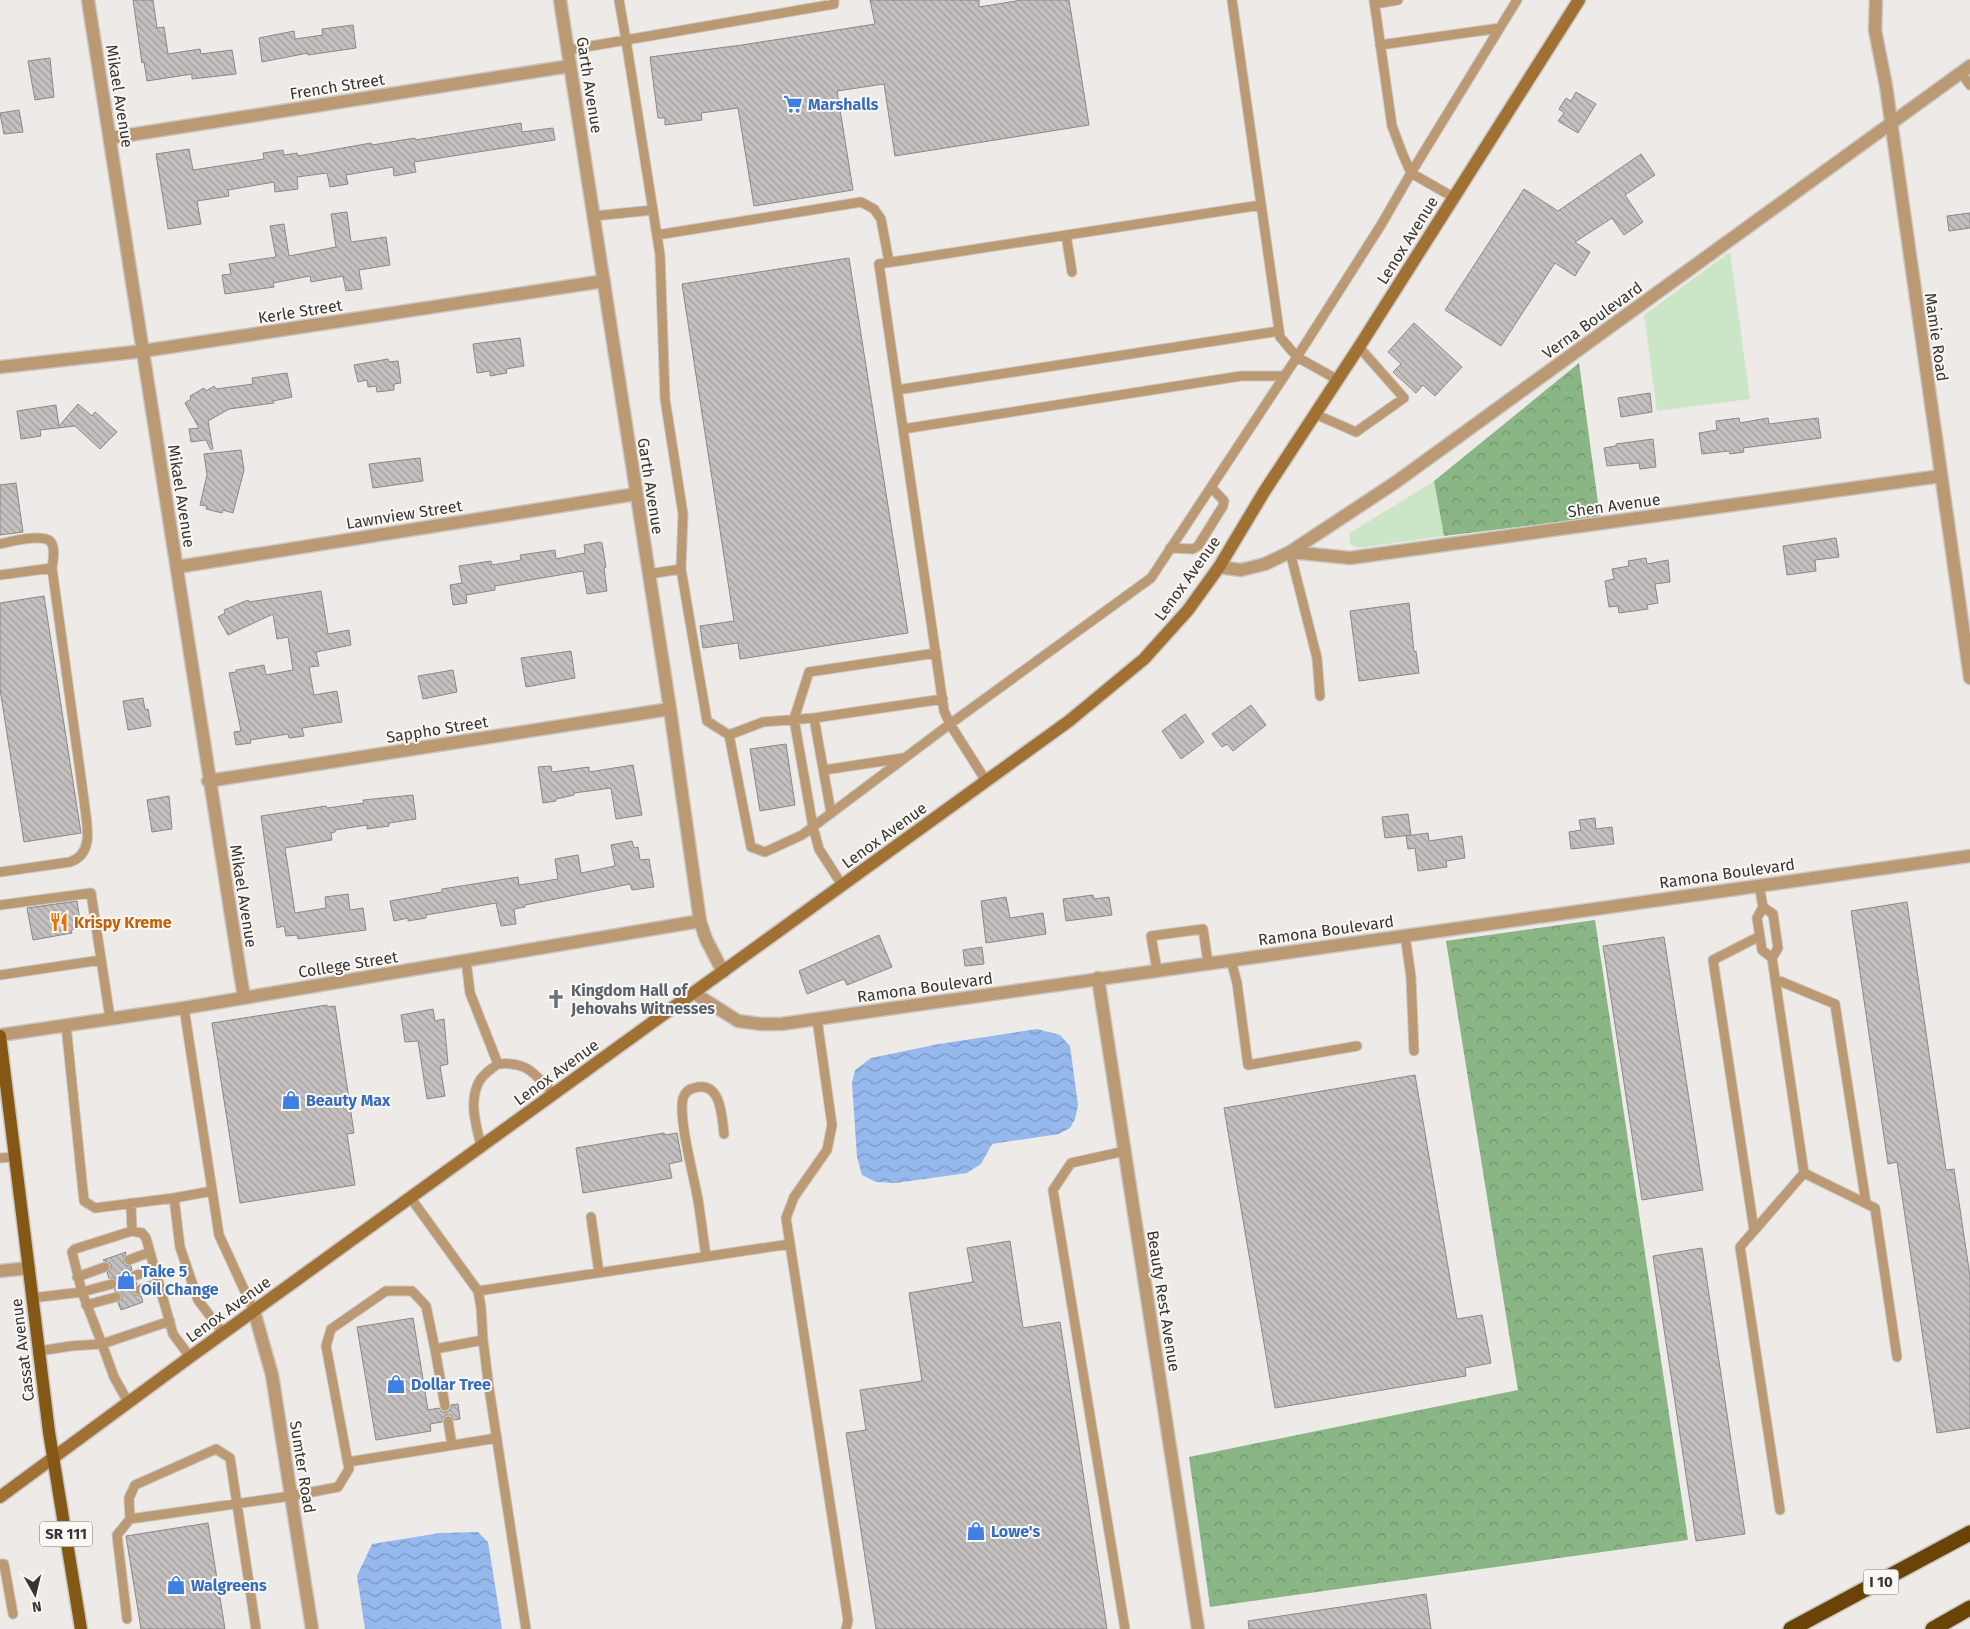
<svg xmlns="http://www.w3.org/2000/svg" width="1970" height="1629" font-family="'Fira Sans',sans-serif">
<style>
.grass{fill:#cae6c7}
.forest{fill:url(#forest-crowns)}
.water{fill:url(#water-waves)}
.building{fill:url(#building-back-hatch);stroke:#8c8787}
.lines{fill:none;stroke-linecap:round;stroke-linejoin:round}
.service-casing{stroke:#c9c6c3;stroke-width:11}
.minor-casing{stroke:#c9c6c3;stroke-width:15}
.tertiary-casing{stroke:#c9c6c3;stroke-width:15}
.secondary-casing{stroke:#c9c6c3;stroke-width:15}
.primary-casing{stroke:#c9c6c3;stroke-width:15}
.motorway-casing{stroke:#c9c6c3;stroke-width:18}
.service{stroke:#ba9973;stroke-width:9}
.minor{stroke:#ba9973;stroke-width:12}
.tertiary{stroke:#ba9973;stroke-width:12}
.secondary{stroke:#a07133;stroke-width:12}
.primary{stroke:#855714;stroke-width:12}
.motorway{stroke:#6a4306;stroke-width:15}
.labels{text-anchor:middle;stroke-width:4;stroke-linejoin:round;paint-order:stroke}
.shield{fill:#fbf8f4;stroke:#72706e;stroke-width:1}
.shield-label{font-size:15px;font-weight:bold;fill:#373634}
.street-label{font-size:16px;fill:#373634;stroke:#fbf8f4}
.shop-label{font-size:16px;font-weight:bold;fill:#366cbe;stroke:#fbf8f4;text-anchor:start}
.food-label{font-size:16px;font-weight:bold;fill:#c56008;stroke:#fbf8f4;text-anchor:start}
.worship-label{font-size:16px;font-weight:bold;fill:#5b616d;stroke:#fbf8f4;text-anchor:start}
</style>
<defs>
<pattern id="forest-crowns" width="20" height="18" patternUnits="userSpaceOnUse" patternTransform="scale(1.25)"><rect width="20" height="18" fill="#89b684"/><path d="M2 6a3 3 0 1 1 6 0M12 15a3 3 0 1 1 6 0" fill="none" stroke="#71956d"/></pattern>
<pattern id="water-waves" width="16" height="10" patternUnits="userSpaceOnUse" patternTransform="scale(1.25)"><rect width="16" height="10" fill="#96b9ed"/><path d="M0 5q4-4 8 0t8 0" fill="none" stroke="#7b97c1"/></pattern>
<pattern id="building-back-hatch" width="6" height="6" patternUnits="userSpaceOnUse" patternTransform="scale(1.25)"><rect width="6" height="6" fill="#c5c0c0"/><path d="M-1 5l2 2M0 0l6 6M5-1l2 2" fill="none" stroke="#a19d9d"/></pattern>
</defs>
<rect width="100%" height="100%" fill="#eeeae7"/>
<path class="grass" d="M1730 252 1750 399 1657 411 1644 315Z
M1434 481 1444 536 1359 548 1350 544V533Z"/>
<path class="forest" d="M1579 363 1600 517 1444 536 1434 481Z
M1595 920 1688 1540 1210 1607 1189 1457 1518 1390 1446 941Z"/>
<path class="water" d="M1037 1029 1060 1035 1070 1046 1078 1105 1075 1119 1070 1128 1059 1134 992 1144 981 1164 967 1173 896 1183 876 1182 862 1175 857 1157 852 1083 855 1070 871 1058 939 1044Z
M478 1532 488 1542 502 1629H365L357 1576 372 1544 440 1533Z"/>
<path class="building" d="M133 0H153L157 28 164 27 168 54 200 49 201 54 232 50 236 74 192 79V74L147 81 144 62 142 63Z
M870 0H979V7L1022 0H1069L1089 125 895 156 884 84 837 91 853 190 754 206 738 108 701 113 702 120 665 125V118H658L650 57 742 45 875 24Z
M353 25 356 48 308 55V53L262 62 259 38 294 31 295 39 323 35 322 29Z
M50 58 54 97 35 100 28 61Z
M1576 92 1596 104 1578 133 1558 121 1564 113 1559 109 1566 98 1571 101Z
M19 110 23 132 4 134 0 113Z
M521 123 522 132 553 128 555 140 414 162 416 172 394 176 393 167 346 175 348 184 330 187 327 173 297 177 298 189 275 192 274 182 228 190 229 196 197 201 201 224 168 229 156 154 189 149 193 170 264 159 263 153 283 150 284 155 297 153 298 156 371 143 372 145 415 138V140Z
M1641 154 1655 175 1625 195 1643 222 1624 235 1612 218 1575 242 1590 252 1575 276 1555 263 1501 346 1445 310 1524 189 1558 211Z
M347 212 351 242 386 237 390 265 359 270 362 289 346 291 343 276 311 282 310 276 273 283 274 287 225 294 222 275 231 274 229 264 276 257 270 226 284 224 289 256 336 247 331 214Z
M1970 213V228L1949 231 1947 216Z
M849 258 908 633 740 659 738 643 703 648 700 626 734 621 682 284Z
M1414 323 1462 367 1435 396 1423 385 1416 393 1393 372 1401 364 1388 352Z
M520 338 524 366 506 369 507 373 490 376V371L477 373 473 344Z
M388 359 389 362 398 361 401 383 394 384V390L377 392 376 386 368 387 367 380 358 382 354 365Z
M287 373 292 397 273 401 274 403 229 409 208 421 213 449 211 450 206 440 191 442 189 429 199 428 185 403 191 399 190 396 204 388 206 391 214 386 216 389 253 384 252 378Z
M1650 393 1652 412 1621 417 1618 398Z
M78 404 92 416 95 412 117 432 100 449 75 426 40 430 41 436 21 439 17 411 56 405 59 426Z
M1739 418 1740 423 1768 418 1769 424 1818 418 1821 438 1743 448 1744 452 1730 454 1729 451 1702 454 1699 433 1717 430 1716 421Z
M1653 439 1656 467 1640 469 1639 463 1607 466 1604 448 1616 446V444Z
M241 450 244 470 233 513 223 510 222 513 206 509 207 506 200 505 207 475 204 454Z
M420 458 423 481 373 488 369 464Z
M16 483 23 532 0 535V485Z
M1836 538 1839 557 1815 560 1816 571 1787 575 1783 546Z
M600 542 602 543 606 567 604 568 607 591 587 594 583 571 495 586V590L466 595 467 603 453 605 450 585 462 583 459 566 491 561 492 565 521 560 520 555 555 550 556 559 585 553 584 545Z
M1646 558 1647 564 1668 560 1670 582 1655 584 1658 603 1647 605 1648 609 1619 613 1618 606 1609 607 1605 581 1614 579 1612 569 1629 566 1628 561Z
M321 591 328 634 349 630 351 645 316 652 319 666 309 667 314 695 337 691 342 722 302 728 304 736 289 738 288 734 250 740 251 743 236 745 234 732 241 731 229 673 236 672V670L264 665 266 675 293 670 288 637 277 639 273 614 228 635 218 617 225 613 224 610 248 600 249 602Z
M44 596 81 833 24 842 0 689V603Z
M1409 603 1414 652 1416 651 1419 673 1359 681 1350 611Z
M571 651 575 678 526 687 521 658Z
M453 670 457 692 423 699 418 676Z
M143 698 145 710 148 709 151 726 128 730 123 701Z
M1251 705 1266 725 1233 751 1227 744 1222 747 1212 734Z
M1185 714 1204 742 1181 759 1162 731Z
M786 744 795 805 760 811 750 749Z
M633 765 642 815 616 819 611 788 574 793V795L556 799V801L543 803 538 767 551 766 552 772 589 767V772Z
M413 795 416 819 389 823V826L367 829V825L335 830V832L331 833 332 840 285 848 295 913 326 908 325 897 348 894 350 910 363 908 366 930 298 939 297 935 286 936 284 926 277 928 261 816 326 806 327 808 364 803 363 800Z
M169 796 172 829 152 832 147 800Z
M1408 814 1411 835 1385 838 1382 817Z
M1595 818 1596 829 1612 827 1614 844 1571 849 1569 832 1581 830 1579 820Z
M1428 833 1429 841 1462 836 1465 858 1446 861 1447 867 1418 871 1415 848 1408 849 1406 836Z
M632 841 634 848 638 847 640 860 649 859 654 887 632 890 630 884 525 905V907L514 909 516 924 501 926 496 903 426 915V918L408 921V918L394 921 390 901 442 892V889L518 877 519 885 558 879 555 859 578 855 581 873 615 866 611 845Z
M1093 895 1094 899 1109 897 1112 915 1066 921 1063 899Z
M1006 897 1010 918 1043 913 1046 934 986 943 981 901Z
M77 901 81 928 71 930 72 933 33 940 27 908Z
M1907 902 1946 1170 1954 1169 1970 1276V1428L1937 1433 1897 1162 1888 1164 1851 911Z
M879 935 892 967 847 985 844 979 807 994 799 971Z
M1664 937 1703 1190 1642 1200 1603 946Z
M982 947 984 964 965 966 963 950Z
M327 1005V1007L335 1006 354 1133 347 1134 355 1185 240 1203 212 1023Z
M433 1009 435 1021 444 1019 448 1064 440 1066 445 1096 427 1099 418 1041 405 1042 401 1015Z
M1415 1075 1457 1319 1482 1315 1491 1363 1465 1368 1466 1376 1275 1408 1224 1108Z
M664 1133 665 1135 677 1133 682 1161 669 1164 672 1178 583 1193 576 1148Z
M1010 1241 1023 1328 1060 1322 1107 1629H876L846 1433 866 1430 860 1390 922 1381 909 1293 973 1282 967 1248Z
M1702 1248 1745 1534 1696 1541 1653 1256Z
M126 1252 123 1262 125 1265 131 1266 132 1270 129 1272 128 1278 130 1281 136 1282 137 1284 134 1286 133 1292 135 1295 141 1296 143 1302 121 1310 118 1303 122 1299V1295L114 1290 118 1286V1282L114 1278H109L107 1273 111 1269V1264L103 1260Z
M413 1318 428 1410 439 1408 442 1412H447L451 1409V1405L458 1404 460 1419 454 1420 451 1415H446L442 1418V1422L430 1424 431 1431 376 1440 357 1327Z
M208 1523 225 1629H141L126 1536Z
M1426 1594 1431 1629H1249L1248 1621Z"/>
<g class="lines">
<g class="service-casing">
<path id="service" d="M834 0V4L626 40 660 255 665 399 683 514 681 569 707 721 729 735 751 847 765 852 802 835 950 724 1151 578 1297 357 1381 225 1411 173 1517 0
M1232 0 1280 337 1297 357 1338 380
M1374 0 1392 126 1403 155 1411 173 1453 197
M1375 4 1398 0
M1380 45 1500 28
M568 50 626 40 619 0
M1961 73 1970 85
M594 216 653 210
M657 235 861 202 874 209 881 219 889 262
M1066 235 1072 272
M897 390 1279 331
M1315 414 1356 432 1404 398 1359 347
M903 429 1241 376H1284
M0 544C10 541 42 534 50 541 56 547 53 561 52 568L84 800C86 822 96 853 70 862L0 872
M1170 548 1193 549 1198 546 1223 506 1224 501 1211 487
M1290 552 1317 658 1320 696
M649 574 681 569
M0 575 52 568
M814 718 831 813
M729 735 763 722 814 718 943 699
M824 770 903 758
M986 781 950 724 944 711 879 264 1261 205
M842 885 819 849 813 827 794 719 809 672 936 653
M1759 885 1763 907 1757 918 1762 950 1772 958 1778 948 1773 914 1763 907
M0 905 91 893 110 1018
M1405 935 1411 977 1414 1051
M1772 958 1804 1173 1740 1247 1780 1510
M466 960 470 993 498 1064C492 1068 484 1074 480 1080 468 1100 476 1125 481 1146
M1231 960 1237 983 1248 1065 1357 1046
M1157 970 1151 936 1203 929 1208 963
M0 975 101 960
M1775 979 1835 1004 1866 1203
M184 1008 219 1235 254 1311
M817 1019 832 1125 827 1150 794 1197 786 1218 848 1620 846 1629
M66 1025 84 1201 95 1208 174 1198 180 1247 198 1300 223 1333
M498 1064C528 1061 534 1074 554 1094
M1125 1151 1071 1163 1053 1190 1125 1629
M0 1158 15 1157
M1804 1173 1875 1208 1897 1357
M410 1197 478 1291 481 1307 483 1340 489 1388 526 1629
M174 1198 212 1191
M131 1203 132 1231
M591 1217 599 1273
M1754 1230 1713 960 1760 936
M706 1256C703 1237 701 1218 698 1200 694 1176 678 1119 683 1098 685 1093 689 1089 694 1088 721 1080 722 1116 724 1134
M129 1260 150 1252
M134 1276 154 1269
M77 1277 105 1267
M139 1290 159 1283
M478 1291 790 1244
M32 1298 82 1292 112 1284
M86 1305 116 1297
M170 1321 102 1344 82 1292 72 1252 75 1249 132 1231 142 1233 146 1238 173 1334 190 1357
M435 1349 445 1406
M39 1351 71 1346 102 1344 114 1377 128 1402
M448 1421 452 1445
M348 1462 497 1438
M130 1519 129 1498 135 1485 216 1449 230 1458 256 1629
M0 1564H4L13 1614
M127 1619 117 1535 130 1519 291 1496 338 1487 349 1469 326 1346 331 1329 386 1291H412L426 1306 435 1349 483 1340"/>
</g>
<g class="minor-casing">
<path id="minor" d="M88 0C140 332 189 665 244 997
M560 0 670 709 700 921 706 939 723 972
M1876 0 1875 30 1886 86 1970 678
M110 138 570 66
M0 367 143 351 604 281
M1290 552 1350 558 1941 476
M177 567 636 494
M208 781 670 709
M1098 978 1198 1629
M0 1035 184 1008 700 921
M0 1271 29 1268
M254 1311 272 1375 312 1629"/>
</g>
<g class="tertiary-casing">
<path id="tertiary" d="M1219 567 1241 570 1265 564 1290 552 1396 482 1970 66
M694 993 738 1021 761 1024H781L1970 856"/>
</g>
<g class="secondary-casing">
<path id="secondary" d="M0 1497 190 1357 1069 721 1144 659 1188 610 1219 567 1264 492 1359 347 1579 0"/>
</g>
<g class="primary-casing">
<path id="primary" d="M0 1036 49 1432 81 1629"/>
</g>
<g class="motorway-casing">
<path id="motorway" d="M1791 1629 1970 1533
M1933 1629 1970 1608"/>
</g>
<use href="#service" class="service"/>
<use href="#minor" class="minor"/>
<use href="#tertiary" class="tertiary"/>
<use href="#secondary" class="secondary"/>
<use href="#primary" class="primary"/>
<use href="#motorway" class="motorway"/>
</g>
<defs>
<g id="supermarket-bare" transform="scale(1.5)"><path d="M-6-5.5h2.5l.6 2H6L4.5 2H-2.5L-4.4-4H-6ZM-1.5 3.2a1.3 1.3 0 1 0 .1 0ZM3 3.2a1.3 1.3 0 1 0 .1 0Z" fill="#3f7fe0" stroke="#fbf8f4" stroke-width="2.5" paint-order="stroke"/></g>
<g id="restaurant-bare" transform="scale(1.5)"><path d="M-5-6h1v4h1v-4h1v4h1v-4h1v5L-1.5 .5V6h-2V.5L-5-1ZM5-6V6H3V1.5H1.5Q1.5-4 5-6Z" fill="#e8710a" stroke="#fbf8f4" stroke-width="2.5" paint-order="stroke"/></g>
<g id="church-bare" transform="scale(1.5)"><path d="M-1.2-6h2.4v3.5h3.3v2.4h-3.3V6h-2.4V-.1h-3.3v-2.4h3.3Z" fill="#6b7280" stroke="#fbf8f4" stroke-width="2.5" paint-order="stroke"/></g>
<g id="shop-bare" transform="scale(1.5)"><path d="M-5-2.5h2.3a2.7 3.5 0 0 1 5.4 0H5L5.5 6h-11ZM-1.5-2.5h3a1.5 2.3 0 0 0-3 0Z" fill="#3f7fe0" stroke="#fbf8f4" stroke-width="2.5" paint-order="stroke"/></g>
</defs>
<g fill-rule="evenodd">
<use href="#supermarket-bare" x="793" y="104"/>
<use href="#restaurant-bare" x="59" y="922"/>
<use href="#church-bare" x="556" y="999"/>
<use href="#shop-bare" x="291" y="1100"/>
<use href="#shop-bare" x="126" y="1280"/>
<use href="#shop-bare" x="396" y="1384"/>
<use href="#shop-bare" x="976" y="1531"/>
<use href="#shop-bare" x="176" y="1585"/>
</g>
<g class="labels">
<g class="shield">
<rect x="40" y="1521.5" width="52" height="25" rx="4"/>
<rect x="1863.5" y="1569.5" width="35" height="25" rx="4"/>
</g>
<g class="shield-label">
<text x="66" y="1539">SR 111</text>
<text x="1881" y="1587">I 10</text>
</g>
<g class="street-label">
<text transform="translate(590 85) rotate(81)" y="6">Garth Avenue</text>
<text transform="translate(337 86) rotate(-9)" y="6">French Street</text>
<text transform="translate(120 96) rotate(81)" y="6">Mikael Avenue</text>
<text transform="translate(1407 240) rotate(-58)" y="6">Lenox Avenue</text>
<text transform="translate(300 311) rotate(-9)" y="6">Kerle Street</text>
<text transform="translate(1592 320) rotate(-36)" y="6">Verna Boulevard</text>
<text transform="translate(1937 337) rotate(82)" y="6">Mamie Road</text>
<text transform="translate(651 486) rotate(81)" y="6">Garth Avenue</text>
<text transform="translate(182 496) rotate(81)" y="6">Mikael Avenue</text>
<text transform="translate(1614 505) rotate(-8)" y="6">Shen Avenue</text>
<text transform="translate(404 514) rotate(-9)" y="6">Lawnview Street</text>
<text transform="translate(1187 578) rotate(-54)" y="6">Lenox Avenue</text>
<text transform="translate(437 729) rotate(-9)" y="6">Sappho Street</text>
<text transform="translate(884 835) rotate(-36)" y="6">Lenox Avenue</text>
<text transform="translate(1727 873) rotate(-8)" y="6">Ramona Boulevard</text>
<text transform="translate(244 896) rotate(81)" y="6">Mikael Avenue</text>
<text transform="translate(1326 930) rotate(-8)" y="6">Ramona Boulevard</text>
<text transform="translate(348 964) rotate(-9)" y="6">College Street</text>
<text transform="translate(925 987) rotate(-8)" y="6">Ramona Boulevard</text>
<text transform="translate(556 1072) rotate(-36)" y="6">Lenox Avenue</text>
<text transform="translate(1164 1301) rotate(81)" y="6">Beauty Rest Avenue</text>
<text transform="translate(228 1309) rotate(-36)" y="6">Lenox Avenue</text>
<text transform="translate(22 1350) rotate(-97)" y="6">Cassat Avenue</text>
<text transform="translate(303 1467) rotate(81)" y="6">Sumter Road</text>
</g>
<g class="shop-label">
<text x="808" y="110">Marshalls</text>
<text x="306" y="1106">Beauty Max</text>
<text x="141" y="1277">Take 5<tspan x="141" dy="18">Oil Change</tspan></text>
<text x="411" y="1390">Dollar Tree</text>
<text x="991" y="1537">Lowe's</text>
<text x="191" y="1591">Walgreens</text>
</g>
<g class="food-label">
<text x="74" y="928">Krispy Kreme</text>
</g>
<g class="worship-label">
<text x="571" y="996">Kingdom Hall of<tspan x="571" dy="18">Jehovahs Witnesses</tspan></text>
</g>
</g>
<g transform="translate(35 1594) rotate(172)" stroke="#fbf8f4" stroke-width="4" paint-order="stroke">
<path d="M0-4L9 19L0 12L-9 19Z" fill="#373634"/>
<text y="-8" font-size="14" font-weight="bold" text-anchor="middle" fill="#373634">N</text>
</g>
</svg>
